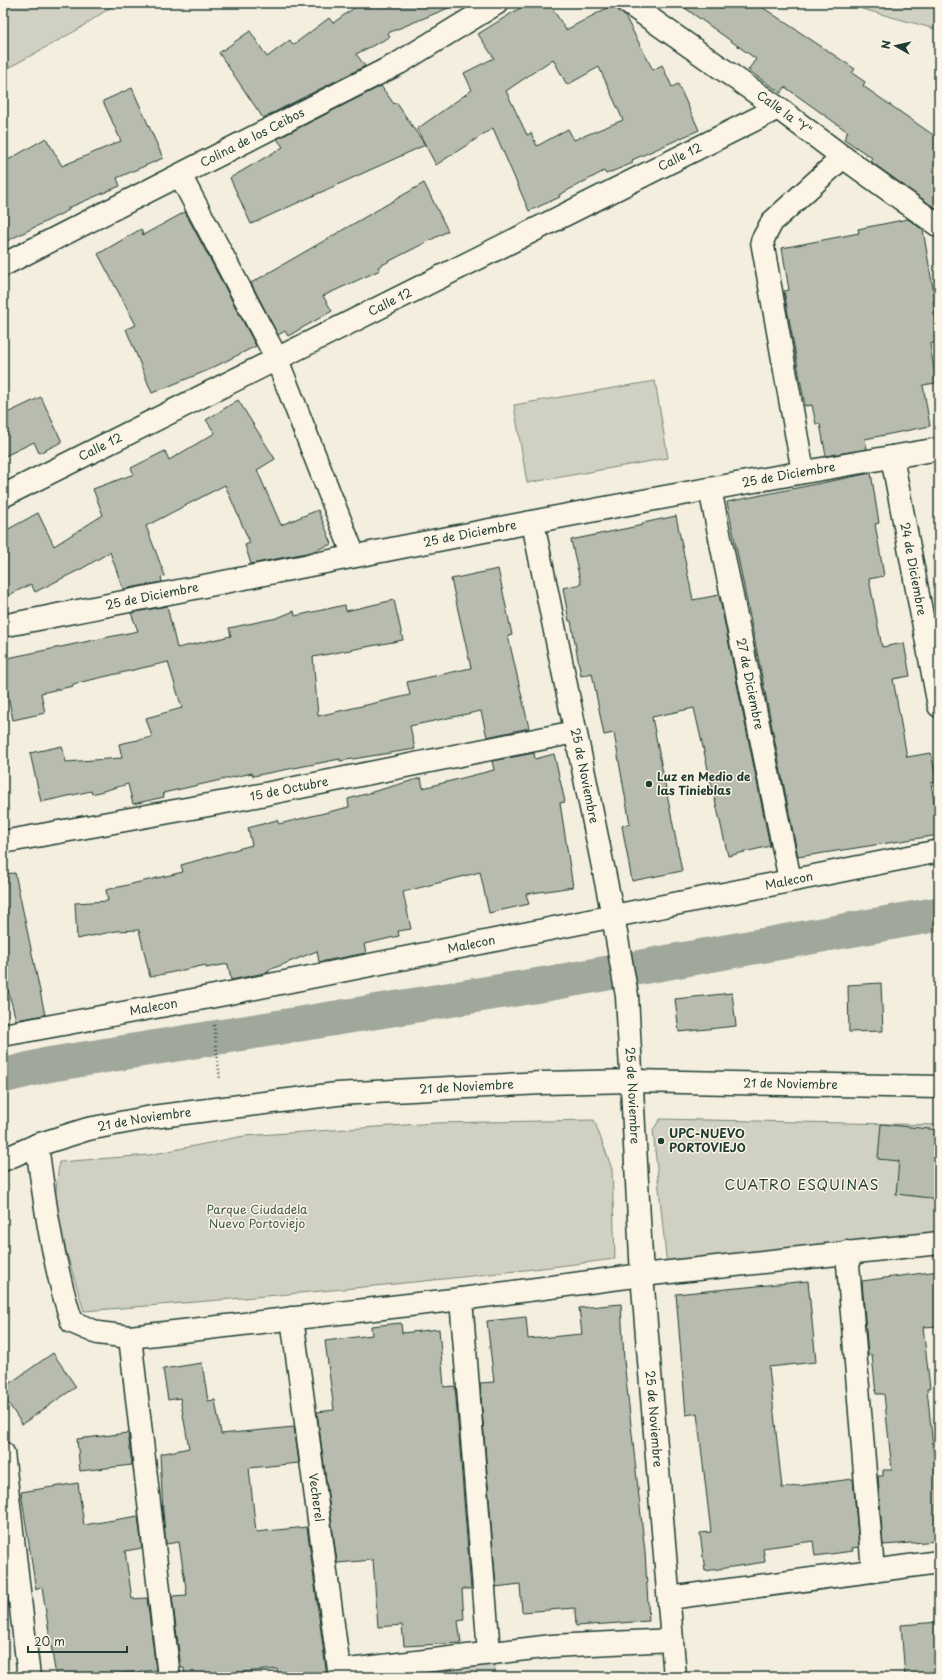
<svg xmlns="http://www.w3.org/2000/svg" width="942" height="1680" font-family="'Playpen Sans',sans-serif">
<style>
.green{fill:#d0d1c2;stroke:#78877b}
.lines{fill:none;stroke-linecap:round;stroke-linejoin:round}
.canal{stroke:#a0a89b;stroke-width:35}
.building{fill:#b8bcae;stroke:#1f3d34;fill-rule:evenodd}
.street-casing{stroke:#1f3d34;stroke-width:25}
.secondary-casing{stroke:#1f3d34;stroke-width:25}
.path{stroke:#1f3d34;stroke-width:2.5;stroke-dasharray:1 3;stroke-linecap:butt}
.street{stroke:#fcf5e5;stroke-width:22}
.secondary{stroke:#fcf5e5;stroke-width:22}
.poi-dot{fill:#1f3d34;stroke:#fcf5e5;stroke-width:1.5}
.labels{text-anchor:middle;stroke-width:3;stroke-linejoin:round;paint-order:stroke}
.street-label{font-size:12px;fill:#1f3d34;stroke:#fcf5e5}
.poi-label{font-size:12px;font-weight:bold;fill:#1f3d34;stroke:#fcf5e5;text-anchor:start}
.park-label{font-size:12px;fill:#425b50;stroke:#fcf5e5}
.quarter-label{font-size:14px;letter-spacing:1px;fill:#1f3d34;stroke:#fcf5e5}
</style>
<rect width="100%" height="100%" fill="#f3eede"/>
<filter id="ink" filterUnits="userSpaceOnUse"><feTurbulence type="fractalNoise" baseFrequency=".025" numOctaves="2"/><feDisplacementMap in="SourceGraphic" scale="8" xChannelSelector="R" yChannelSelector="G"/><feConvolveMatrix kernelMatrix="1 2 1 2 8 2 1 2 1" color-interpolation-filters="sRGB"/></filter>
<g filter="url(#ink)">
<path class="green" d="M3 3H117L77 30 3 71Z
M849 3H939V30L855 7Z
M655 381 668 458 527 483 514 405Z
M660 1119 939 1125V1236L668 1276 653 1130Z
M594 1120 612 1169 615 1259C438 1282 262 1297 84 1311L54 1210 59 1162 149 1155 244 1136 435 1123Z
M492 1655 496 1677H383Z"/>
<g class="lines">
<path class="canal" d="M3 1076 47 1065 552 983 939 914"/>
</g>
<path class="building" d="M361 3 458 4 388 33 390 37 356 54 365 66 263 118 219 53 250 31 267 57 290 40 293 45 329 18 333 23Z
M528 3H549L566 30 616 3 617 9 625 16 653 70 662 65 672 87 678 84 699 130 632 160 633 163 606 174 604 171 559 195 560 197 529 211 493 128 436 165 417 129 472 90 464 73 494 58 478 34ZM553 59 567 85 599 67 623 120 574 140 568 129 537 146 531 133 527 135 506 91Z
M678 3H756L855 69 852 73 865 82 863 86 939 139V211L870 161 872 158 844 139 848 132 785 87 781 93 748 70 756 59Z
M381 86 394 104 396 102 425 145 251 224 230 178 283 147 277 139Z
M132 88 163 158 117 178 120 186 68 208 69 210 3 243V163L46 138 62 166 121 141 103 101Z
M424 183 448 231 378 267 380 270 323 296 332 311 288 336 285 331 278 335 251 283Z
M185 212 256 346 206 371 152 393 126 329 136 325 98 254 141 229 143 235Z
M908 219 923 230 935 300 933 301 939 342 930 344 936 383 923 385 930 426 865 439 867 449 826 456 820 424H816L812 405 805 406 784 291 789 290 782 248 859 233 858 229Z
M41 397 62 442 39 453 34 442 3 457V415Z
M238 400 275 459 257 470 281 525 318 510 332 544 311 552 251 564 245 545 250 543 225 485 146 526 165 576 161 577 162 582 123 589 110 552 83 568 35 592 31 584 3 598V532L38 513 54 546 103 515 93 489 134 474 131 468 165 451 169 460 215 433 206 420Z
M871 473 879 523 875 524 884 576 869 579 882 647 904 643 910 676 893 679 907 757 931 753 937 782 931 783 939 835 798 857 727 502Z
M676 516 693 600 719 595 770 846 728 856 694 708 652 717 682 871 632 881 622 826 630 824 614 733 604 735 592 673 581 676 571 621H569L563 588 581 584 571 540 643 525V523Z
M498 569 512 635 508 636 529 728 487 737 481 711 410 726 415 749 340 761V759L253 776 252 773 163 793 164 797 133 804 128 784 92 794 91 791 41 802 30 753 62 746 66 762 122 758 119 744 152 737 146 718 182 708 168 662 73 684V686L41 693 45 713 13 720 3 672V659L138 631 131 613 167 606 177 648 231 636 229 628 277 618 294 611 295 616 345 605 346 611 394 600 403 640 313 657 318 716 410 695 407 682 471 668 451 579Z
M534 753 535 759 554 754 565 802 560 803 573 887 526 894 529 904 489 913 480 872 403 892 411 929 398 931 399 936 364 944 366 953 319 962 317 951 269 970V972L231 980 228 964 206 968V965L150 977 139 930 116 931 77 939 75 903 108 901 106 890 183 872 181 865 252 845 248 828 277 820 279 824 349 807 348 799 421 778 423 788 494 770 492 761Z
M15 873 45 1015 16 1020 3 971V874Z
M881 983 883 1031 849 1032 848 985Z
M732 993 736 1026 679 1032 675 999Z
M881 1124 939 1130V1199L896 1194 899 1161 878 1159Z
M939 1271V1326L923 1327 930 1388 927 1389 935 1466 939 1465V1541L883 1545 878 1476H883V1470H892L884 1394H876L872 1355H868L862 1281Z
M808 1281 816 1362 769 1367 782 1488 853 1479 859 1547 852 1548 853 1551 815 1556 813 1541 763 1548 765 1562 705 1571 700 1533 711 1532 697 1413 686 1415 676 1294Z
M621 1304 624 1361 645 1552 649 1621 576 1626 575 1608 522 1612 520 1584 496 1587 480 1383 494 1382 487 1321 526 1317 528 1339 582 1334 579 1308Z
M401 1323 402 1333 439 1329 444 1387 455 1386 471 1589H462L464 1620 458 1621 461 1643 404 1646 402 1625 378 1627 373 1560 337 1563 317 1412 334 1410 325 1341 372 1335 371 1326Z
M53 1353 76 1387 22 1424 3 1395V1388Z
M202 1363 208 1401 215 1400 221 1434 294 1427 299 1463 249 1468 256 1532 307 1527 327 1677H278L277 1669 185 1677 184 1668H181L172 1596 187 1595 179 1542 166 1544 163 1512 160 1454 189 1448 180 1398 168 1400 163 1369Z
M128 1433 132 1465 80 1471 77 1439Z
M78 1483 84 1525 138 1516 142 1548 125 1551 132 1599 147 1598 156 1670 104 1675 105 1677H56L42 1587 36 1590 21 1492Z
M939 1622V1677H905L901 1625Z"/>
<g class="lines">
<g class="street-casing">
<g id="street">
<path id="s1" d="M628 3 778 108 843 157 939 226"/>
<path d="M180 175 276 357 354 556"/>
<path id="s2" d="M3 265 399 63 497 3"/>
<path id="s3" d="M892 457 939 706"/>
<path d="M803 472 762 241 772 222 843 157"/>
<path id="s4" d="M710 489 790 880"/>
<path id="s5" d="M3 496 778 108"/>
<path id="s6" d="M533 523 613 916 627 996 642 1275 675 1677"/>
<path id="s7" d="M3 626C314 564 626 501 939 449"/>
<path id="s8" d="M3 842 225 802 575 732"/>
<path id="s9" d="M3 1035 215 996 939 851"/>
<path d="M37 1145C45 1205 53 1265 72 1322L98 1333 130 1337 461 1299 642 1275 939 1243"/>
<path d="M847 1252 873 1571"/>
<path d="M461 1299 489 1652"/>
<path id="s10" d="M292 1318 340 1677"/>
<path d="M130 1337 169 1677"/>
<path d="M3 1453 29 1677"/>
<path d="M669 1598 939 1562"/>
<path d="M340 1671 552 1646 672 1640"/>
</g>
</g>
<g class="secondary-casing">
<g id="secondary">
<path id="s11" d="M3 1160 37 1145 88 1129 152 1117 337 1094 542 1083 633 1081 939 1087"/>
</g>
</g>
<path class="path" d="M214 1025 220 1080"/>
<use href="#street" class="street"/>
<use href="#secondary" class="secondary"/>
</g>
</g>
<g class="poi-dot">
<circle cx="649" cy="784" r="4"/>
<circle cx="661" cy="1141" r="4"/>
</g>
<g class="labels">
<g class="street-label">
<text dy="4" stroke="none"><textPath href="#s1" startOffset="191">Calle la "Y"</textPath></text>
<text dy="4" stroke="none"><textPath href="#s2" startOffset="280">Colina de los Ceibos</textPath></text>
<text dy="4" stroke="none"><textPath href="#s5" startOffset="757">Calle 12</textPath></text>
<text dy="4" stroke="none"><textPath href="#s5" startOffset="433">Calle 12</textPath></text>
<text dy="4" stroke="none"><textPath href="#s5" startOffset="109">Calle 12</textPath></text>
<text dy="4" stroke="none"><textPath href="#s7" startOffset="800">25 de Diciembre</textPath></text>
<text dy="4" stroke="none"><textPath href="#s7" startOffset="476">25 de Diciembre</textPath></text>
<text dy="4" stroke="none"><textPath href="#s3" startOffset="114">24 de Diciembre</textPath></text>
<text dy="4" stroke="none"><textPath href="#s7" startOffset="152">25 de Diciembre</textPath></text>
<text dy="4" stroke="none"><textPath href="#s4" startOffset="199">27 de Diciembre</textPath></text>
<text dy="4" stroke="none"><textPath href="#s6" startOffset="258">25 de Noviembre</textPath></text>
<text dy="4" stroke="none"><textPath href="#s8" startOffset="291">15 de Octubre</textPath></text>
<text dy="4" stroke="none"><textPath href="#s9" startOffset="801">Malecon</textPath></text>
<text dy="4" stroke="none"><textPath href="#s9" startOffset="477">Malecon</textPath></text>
<text dy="4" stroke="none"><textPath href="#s9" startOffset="153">Malecon</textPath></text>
<text dy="4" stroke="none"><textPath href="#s11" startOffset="796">21 de Noviembre</textPath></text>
<text dy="4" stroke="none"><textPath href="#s11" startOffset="472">21 de Noviembre</textPath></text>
<text dy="4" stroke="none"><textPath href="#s6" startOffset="582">25 de Noviembre</textPath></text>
<text dy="4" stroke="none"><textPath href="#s11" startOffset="148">21 de Noviembre</textPath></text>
<text dy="4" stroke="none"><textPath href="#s6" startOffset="906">25 de Noviembre</textPath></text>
<text dy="4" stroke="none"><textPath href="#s10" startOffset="181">Vecherel</textPath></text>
</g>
<g class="poi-label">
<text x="657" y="781">Luz en Medio de<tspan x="657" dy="14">las Tinieblas</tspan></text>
<text x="669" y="1138">UPC-NUEVO<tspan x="669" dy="14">PORTOVIEJO</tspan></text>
</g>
<g class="park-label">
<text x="257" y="1214">Parque Ciudadela<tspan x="257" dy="14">Nuevo Portoviejo</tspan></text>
</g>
<g class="quarter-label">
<text x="802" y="1190">CUATRO ESQUINAS</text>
</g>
</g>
<rect width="942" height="1680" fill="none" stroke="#fcf5e5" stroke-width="16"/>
<rect x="8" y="8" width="926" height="1664" fill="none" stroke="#1f3d34" stroke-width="1.5" filter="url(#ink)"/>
<g transform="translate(896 46) rotate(278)" stroke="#fcf5e5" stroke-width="3" paint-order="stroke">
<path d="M0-3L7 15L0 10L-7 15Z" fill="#1f3d34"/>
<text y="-6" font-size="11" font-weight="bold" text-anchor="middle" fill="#1f3d34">N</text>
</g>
<path d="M28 1646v6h99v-6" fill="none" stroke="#1f3d34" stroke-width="2"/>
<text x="34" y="1646" font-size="12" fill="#1f3d34" stroke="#fcf5e5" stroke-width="3" paint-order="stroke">20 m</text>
</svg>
